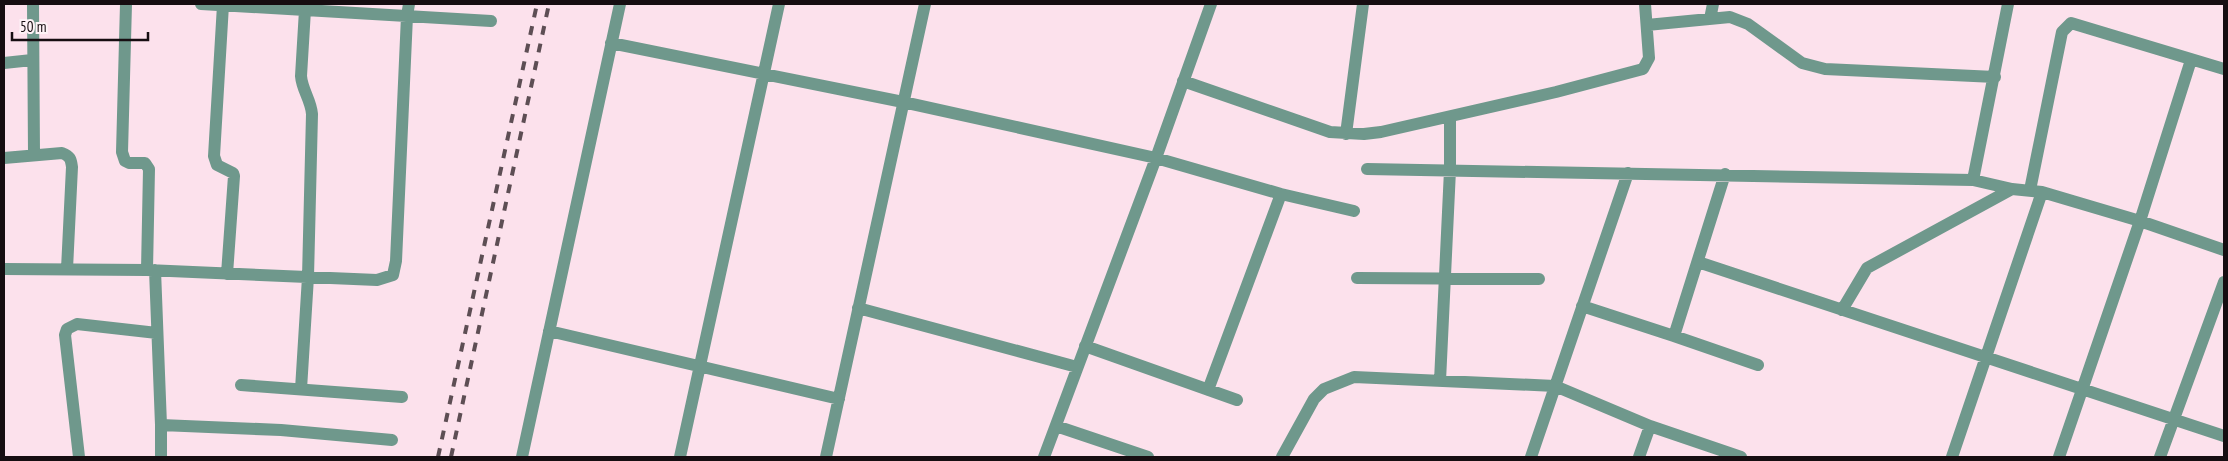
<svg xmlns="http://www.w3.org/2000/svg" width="2228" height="461" font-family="'PT Sans Narrow',sans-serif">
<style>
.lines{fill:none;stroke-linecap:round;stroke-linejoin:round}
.minor{stroke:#6f988c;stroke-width:12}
.rail{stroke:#5d4e54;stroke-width:4;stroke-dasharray:9 9;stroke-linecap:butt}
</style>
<rect width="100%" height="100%" fill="#fce1ec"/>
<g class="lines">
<path class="minor" d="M33 4 34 154
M126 4 122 152 125 161 129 163H145L149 169 147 270
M201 4 491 21
M223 5 214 156 217 165 233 173 234 176 227 274
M1710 19 1713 4
M1647 25 1730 17 1748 24 1802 63 1825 69 1995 77
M611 43 903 102 1156 158 1281 194 1354 211
M4 63 32 60
M1183 81 1330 132 1364 134 1381 132 1556 92 1643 69 1649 58 1645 4
M1346 134 1363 4
M4 158 62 153C70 156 71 159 72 167L67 269
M1367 169 1973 180 2012 189 2042 192 2140 221 2224 250
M1973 180 2008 4
M2030 190 2062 32 2071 23 2224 69
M1698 262 2224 436
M4 269 147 270 377 280 393 275 396 261 407 16 409 4
M155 270 161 425V457
M1357 278 1539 279
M1582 306 1674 336 1725 174
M858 308 1077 367
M1842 310 1867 268 2012 189
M549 331 839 399
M1674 336 1758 365
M1085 346 1237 400
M1440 381 1450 170V118
M241 385 402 397
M301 389 308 277 312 114C311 100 302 90 301 76L305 10
M1208 390 1281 194
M161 425 281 430 392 440
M1056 426 1148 457
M79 457 65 335 67 329 77 324 157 333
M522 457 620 4
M680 457 779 4
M826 457 925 4
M1044 457 1156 158 1211 4
M1282 457 1314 399 1324 389 1354 377 1555 386 1650 426 1741 457
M1531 457 1628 173
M1639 457 1650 426
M1952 457 2042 192
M2059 457 2140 221 2191 60
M2160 457 2224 282"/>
<path class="rail" d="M438 457 537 4
M451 457 549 4"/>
</g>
<rect width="2228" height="461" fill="none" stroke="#160d11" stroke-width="10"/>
<path d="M12 32v8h136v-8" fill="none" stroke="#160d11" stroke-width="2.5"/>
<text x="20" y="32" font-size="15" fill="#160d11" stroke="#fef3f7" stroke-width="4" paint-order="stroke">50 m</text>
</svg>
